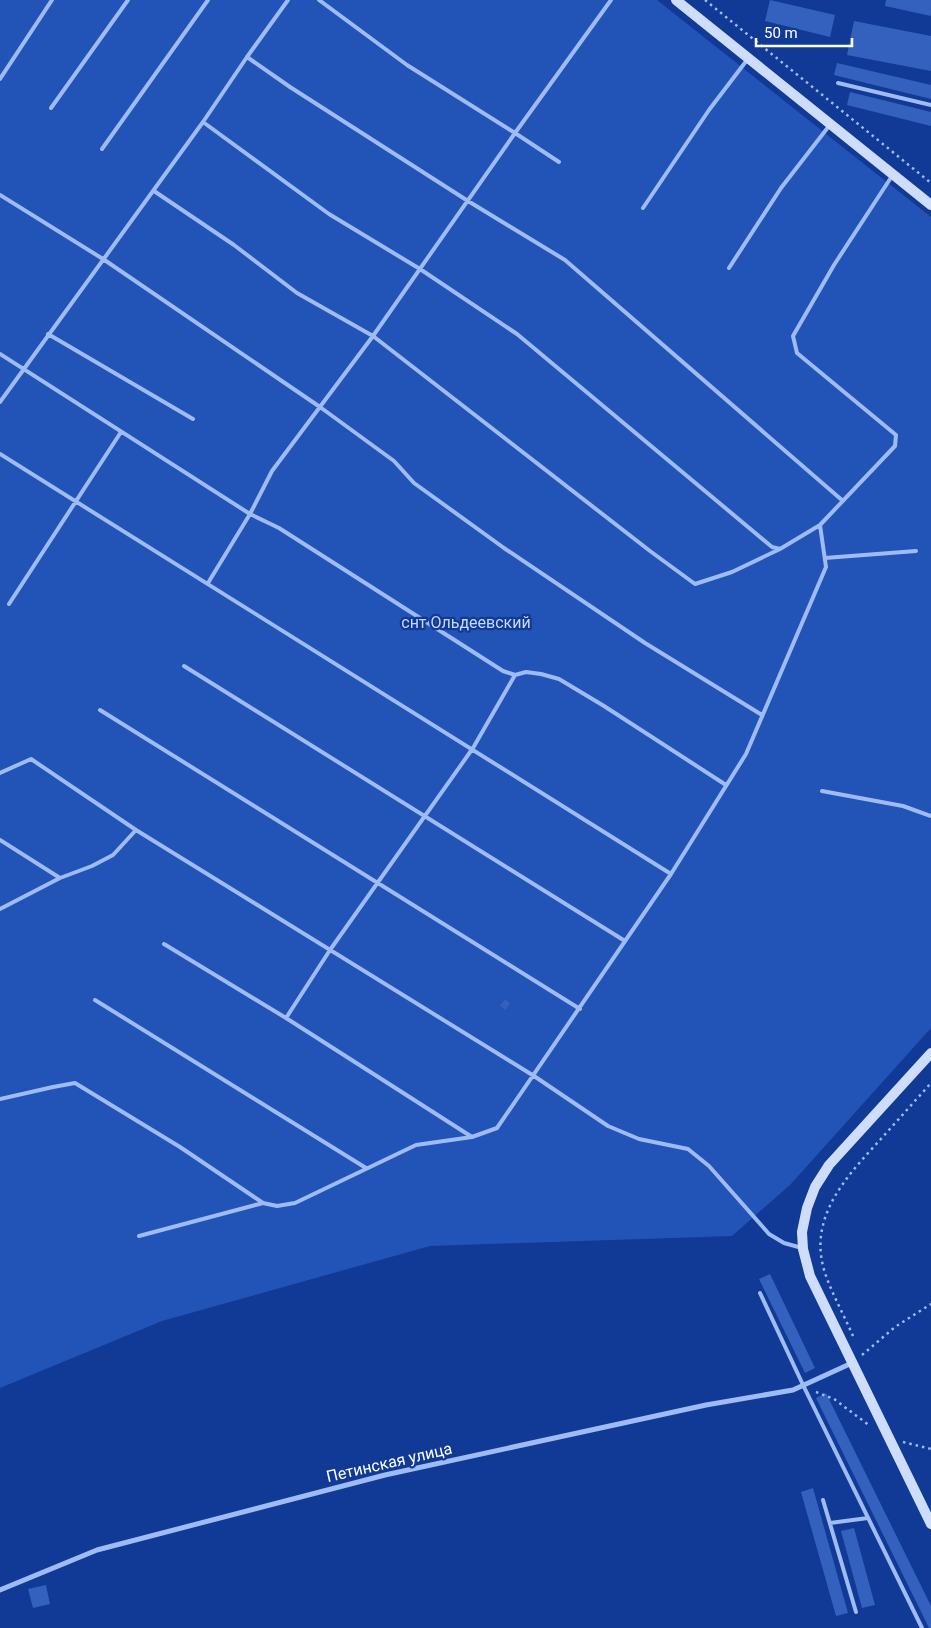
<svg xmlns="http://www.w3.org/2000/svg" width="931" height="1628" font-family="Roboto,sans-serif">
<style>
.green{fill:#2253b6}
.building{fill:#3461bd}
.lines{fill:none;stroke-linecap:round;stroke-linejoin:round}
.path{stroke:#9fbbf4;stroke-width:2.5;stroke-dasharray:2.5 4;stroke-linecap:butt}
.lane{stroke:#9fbbf4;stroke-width:4}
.street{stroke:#9fbbf4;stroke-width:5}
.secondary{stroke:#cfddfd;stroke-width:10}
.labels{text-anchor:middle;stroke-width:4.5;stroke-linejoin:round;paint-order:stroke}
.park-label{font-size:16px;fill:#c7d9fe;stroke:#103a96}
.street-label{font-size:16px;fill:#fff;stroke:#103a96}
</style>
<rect width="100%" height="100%" fill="#103a96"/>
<path class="green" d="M0 0H657L931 217V1028L790 1185 732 1236 430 1246 162 1321 0 1388Z"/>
<path class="building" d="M770 0 835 15 830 37 765 21Z
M886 0H931V16L885 6Z
M854 21 931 36V71L847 55Z
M837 63 931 85V99L834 75Z
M850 92 931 112V126L847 105Z
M505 999 510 1003 506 1010 500 1006Z
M770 1274 815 1368 805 1373 759 1279Z
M826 1393 931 1606V1628H929L816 1398Z
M813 1488 848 1613 836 1616 801 1492Z
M854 1528 875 1605 862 1608 841 1531Z
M46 1585 50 1604 33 1608 28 1589Z"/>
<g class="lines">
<path class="path" d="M705 0 931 183
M853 1336C844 1315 832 1294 825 1273 807 1218 846 1177 880 1140 897 1121 914 1102 931 1083
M862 1355 895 1327 931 1304
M816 1392 834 1399 870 1426
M903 1442 931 1449"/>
<path class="lane" d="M319 0 407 65 515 133 559 162
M247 57 290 87 468 201 565 260 843 501
M0 79 52 0
M838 83 931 105
M51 108 128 0
M203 122 329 214 420 269 517 334 772 547 780 549 820 525
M102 149 208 0
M154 191 234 245 297 293 373 336 650 551 695 584 732 572 780 549
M0 195 103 259 320 407 394 461 414 483 504 548 645 643 762 715
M643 208 709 110 747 60
M729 268 781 188 829 126
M48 334 193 419
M0 354 250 514 279 528 503 671 515 675 526 672 541 674 559 679 604 706 726 785
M0 402 203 122 247 57 288 0
M0 454 671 874
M825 558 916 551
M208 583 250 514 272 471 373 336 515 133 611 0
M9 604 121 432
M184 666 625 941
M100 710 580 1009
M0 773 31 759 136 830 534 1076 608 1126 639 1139 688 1149 709 1166 769 1234 784 1243 802 1248
M822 791 903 806 931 816
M0 840 60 878 92 866 113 855 136 830
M0 909 60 878
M164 944 286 1018 472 1137
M95 1000 366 1168
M286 1018 330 950 473 748 515 675
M0 1099 53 1087 75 1083 180 1147 263 1203 277 1206 295 1203 416 1145 472 1137 497 1128 671 874 746 754 826 567 820 525 895 446 896 435 797 353 793 336 834 265 892 176
M139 1236 263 1203
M760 1293 804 1387 922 1628
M823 1500 856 1612
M830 1523 868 1518"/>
<path class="street" d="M0 1590 97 1550 385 1475 706 1405 793 1390 852 1363"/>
<path class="secondary" d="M676 0 931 205
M931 1053 829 1165 815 1187 807 1208 802 1232 803 1249 810 1276 931 1524"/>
</g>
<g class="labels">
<g class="park-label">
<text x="466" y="628">снт Ольдеевский</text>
</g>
<g class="street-label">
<text transform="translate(389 1462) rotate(-13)" y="6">Петинская улица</text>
</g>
</g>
<path d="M756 38v8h96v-8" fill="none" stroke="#ffffff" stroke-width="2.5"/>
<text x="764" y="38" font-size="15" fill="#ffffff" stroke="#103a96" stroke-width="4" paint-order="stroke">50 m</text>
</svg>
